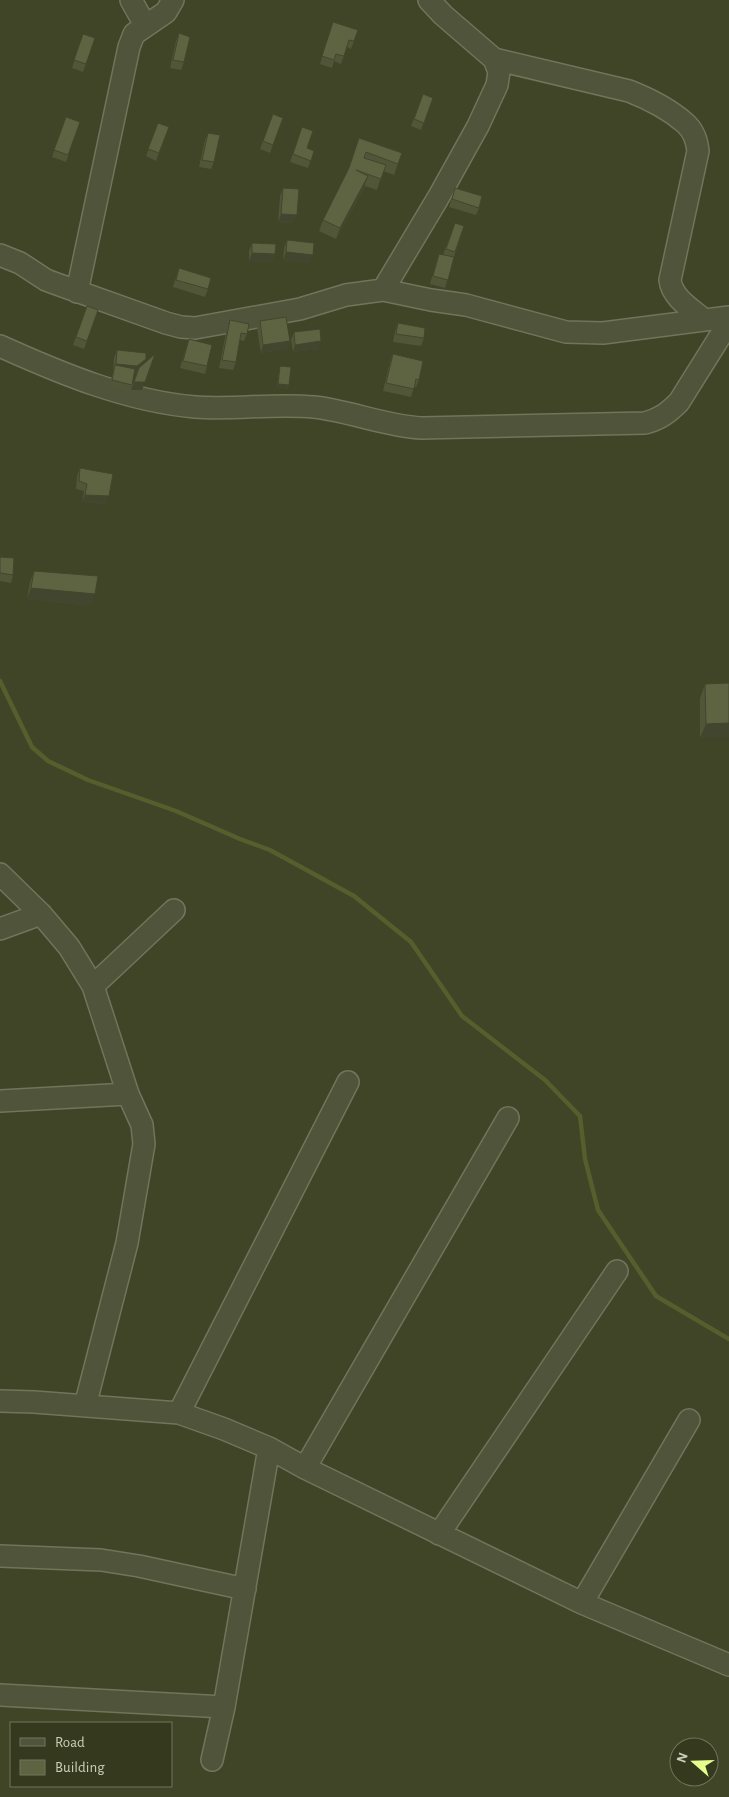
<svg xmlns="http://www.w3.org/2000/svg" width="729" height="1797" font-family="'Alegreya Sans',sans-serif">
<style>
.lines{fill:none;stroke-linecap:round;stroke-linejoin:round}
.stream{stroke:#555e2c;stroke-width:4.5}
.minor-casing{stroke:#70755c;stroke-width:24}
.minor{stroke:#4f543a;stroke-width:21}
.wall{fill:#515639}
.shaded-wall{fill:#42462e}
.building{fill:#5e6442;stroke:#42462e}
</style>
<rect width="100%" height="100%" fill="#3f4526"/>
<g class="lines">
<path class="stream" d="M0 681 32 747 48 761 88 780 176 811 240 839 270 850 354 896 411 942 462 1016 545 1080 580 1116 585 1159 598 1210 656 1296 729 1339"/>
<g class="minor-casing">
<path id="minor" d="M131 0 145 25
M494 59 629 91C647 98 670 110 685 123 693 130 697 141 698 151L670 280C672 298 692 309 704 320
M0 255 20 263 46 280 54 283 166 323 181 327 195 328 300 309 346 295 383 290 431 300 466 305 566 332 603 333 729 317
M383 290 438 198 478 126 497 85 499 72 494 59 443 15 429 0
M77 292 129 47 134 34 166 12 173 0
M0 346C62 374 127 401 195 407 235 410 274 403 314 407 350 411 385 426 422 428L645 423C660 419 668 413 679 402L729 322
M0 874 41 914 69 947 93 986 128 1094 142 1125 144 1144 127 1243 85 1406
M0 929 41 914
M93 986 174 910
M0 1101 128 1094
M0 1401 34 1402 179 1413 224 1429 269 1448 305 1468 582 1603 729 1665
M179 1413 348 1082
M305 1468 508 1118
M439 1534 617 1271
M0 1556 101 1560 139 1566 245 1589
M582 1603 689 1420
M0 1695 224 1707
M212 1760 224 1707 269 1448"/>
</g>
<use href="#minor" class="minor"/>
</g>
<path class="wall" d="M333 22 354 41 351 49 347 47 341 64 334 61 332 68 320 64Z
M179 33 184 62 181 70 170 68 176 41Z
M83 34 95 38 83 72 72 68Z
M423 94 433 98 421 130 411 126Z
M273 114 283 118 270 153 260 149Z
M66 117 80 122 66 162 52 157Z
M158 123 169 127 156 161 146 156Z
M302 127 307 148 314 151 308 168 290 162Z
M208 133 214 162 211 169 199 167 205 140Z
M359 138 402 153 394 175 383 171 377 190 365 186 336 239 319 231 323 220 348 170Z
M283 188 294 223 278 222 280 196Z
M455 188 479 208 476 215 449 207Z
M455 223 464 226 454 257 445 288 430 284 439 254 443 255Z
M287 240 310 263 283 260 284 248Z
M252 243 275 254 272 262 249 261V251Z
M179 268 208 289 205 297 173 287Z
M87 306 98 310 84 349 73 345Z
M230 320 247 334 244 341 240 340 236 362 233 370 219 368 227 328Z
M260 321 290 341 287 349 261 353 257 328Z
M398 323 424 338 421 346 393 342 395 331Z
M294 332 319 349 293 352 291 340Z
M189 339 207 366 205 374 180 368Z
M117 350 144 363 142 390H131L137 372 134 374 132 385 129 392 109 388 113 372 114 358Z
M393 354 419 380 416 387H414L411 397 383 391 390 362Z
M280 366 288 389 277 387 279 370Z
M80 468 106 504 82 502 84 491 76 489 77 476Z
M0 557 13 575 11 583 0 581Z
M34 571 91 606 27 599 30 582Z
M729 683 700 738V698L705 684Z"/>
<path class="shaded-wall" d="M368 176 364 187 336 239 340 228Z
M281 214 297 215 294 223 278 222Z
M286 252 313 255 310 263 283 260Z
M252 253 275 254 272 262 249 261Z
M290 341 287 349 261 353 263 345Z
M321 341 319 349 293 352 295 345Z
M146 359 143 366 134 374 114 372 116 364Z
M134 382H145L142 390H131Z
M278 384 289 385 288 389 277 387Z
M85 495 109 496 106 504 82 502Z
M31 588 95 594 91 606 27 599Z
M729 723V738H700L706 724Z"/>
<path class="building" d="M333 22 358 30 354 41 349 40 344 56 336 54 334 60 322 56Z
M179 33 190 37 184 62 173 60Z
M83 34 95 38 86 64 74 60Z
M423 94 433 98 424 123 414 119Z
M273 114 283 118 273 145 263 141Z
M66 117 80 122 68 155 54 150Z
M158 123 169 127 159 153 148 149Z
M302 127 313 131 307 148 314 151 311 161 293 154Z
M208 133 220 135 214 162 202 160Z
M359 138 402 153 398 164 366 152 364 158 386 165 381 179 356 170 368 176 340 228 323 220 349 168Z
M283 188 299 189 297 215 281 214Z
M455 188 482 196 479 208 452 199Z
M455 223 464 226 455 252 446 249Z
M287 240 314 243 313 255 286 252Z
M252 243 276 244 275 254 252 253Z
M439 254 454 257 448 280 433 276Z
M179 268 211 278 208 289 176 280Z
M87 306 98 310 87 341 76 337Z
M286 317 290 341 263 345 260 321Z
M230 320 249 324 247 334 241 333 236 362 222 360Z
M398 323 425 328 424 338 396 334Z
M320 329 321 341 295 345 294 332Z
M189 339 212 345 207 366 183 361Z
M117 350 146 353V359L137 366 116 364Z
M155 354 145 382H134L139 368Z
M393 354 423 361 419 380 416 379 414 389 386 383Z
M115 365 135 369 132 385 112 380Z
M280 366 291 367 289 385 278 384Z
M80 468 113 474 109 496 85 495 87 484 79 481Z
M0 557 14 558 13 575 0 573Z
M34 571 98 576 95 594 31 588Z
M729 683V723L706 724 705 684Z"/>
<rect x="10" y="1722" width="162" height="65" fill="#353a1f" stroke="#70755c"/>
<rect x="20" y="1738" width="25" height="8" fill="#4f543a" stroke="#70755c"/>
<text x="55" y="1747" font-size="15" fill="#c9ceb8">Road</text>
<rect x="20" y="1760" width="25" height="15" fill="#5e6442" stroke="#70755c"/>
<text x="55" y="1772" font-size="15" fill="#c9ceb8">Building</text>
<g transform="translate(694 1762) rotate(290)"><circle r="24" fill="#353a1f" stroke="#70755c"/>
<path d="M0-4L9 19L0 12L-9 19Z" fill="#e5fe8d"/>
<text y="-8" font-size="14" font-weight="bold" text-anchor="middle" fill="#c9ceb8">N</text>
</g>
</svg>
